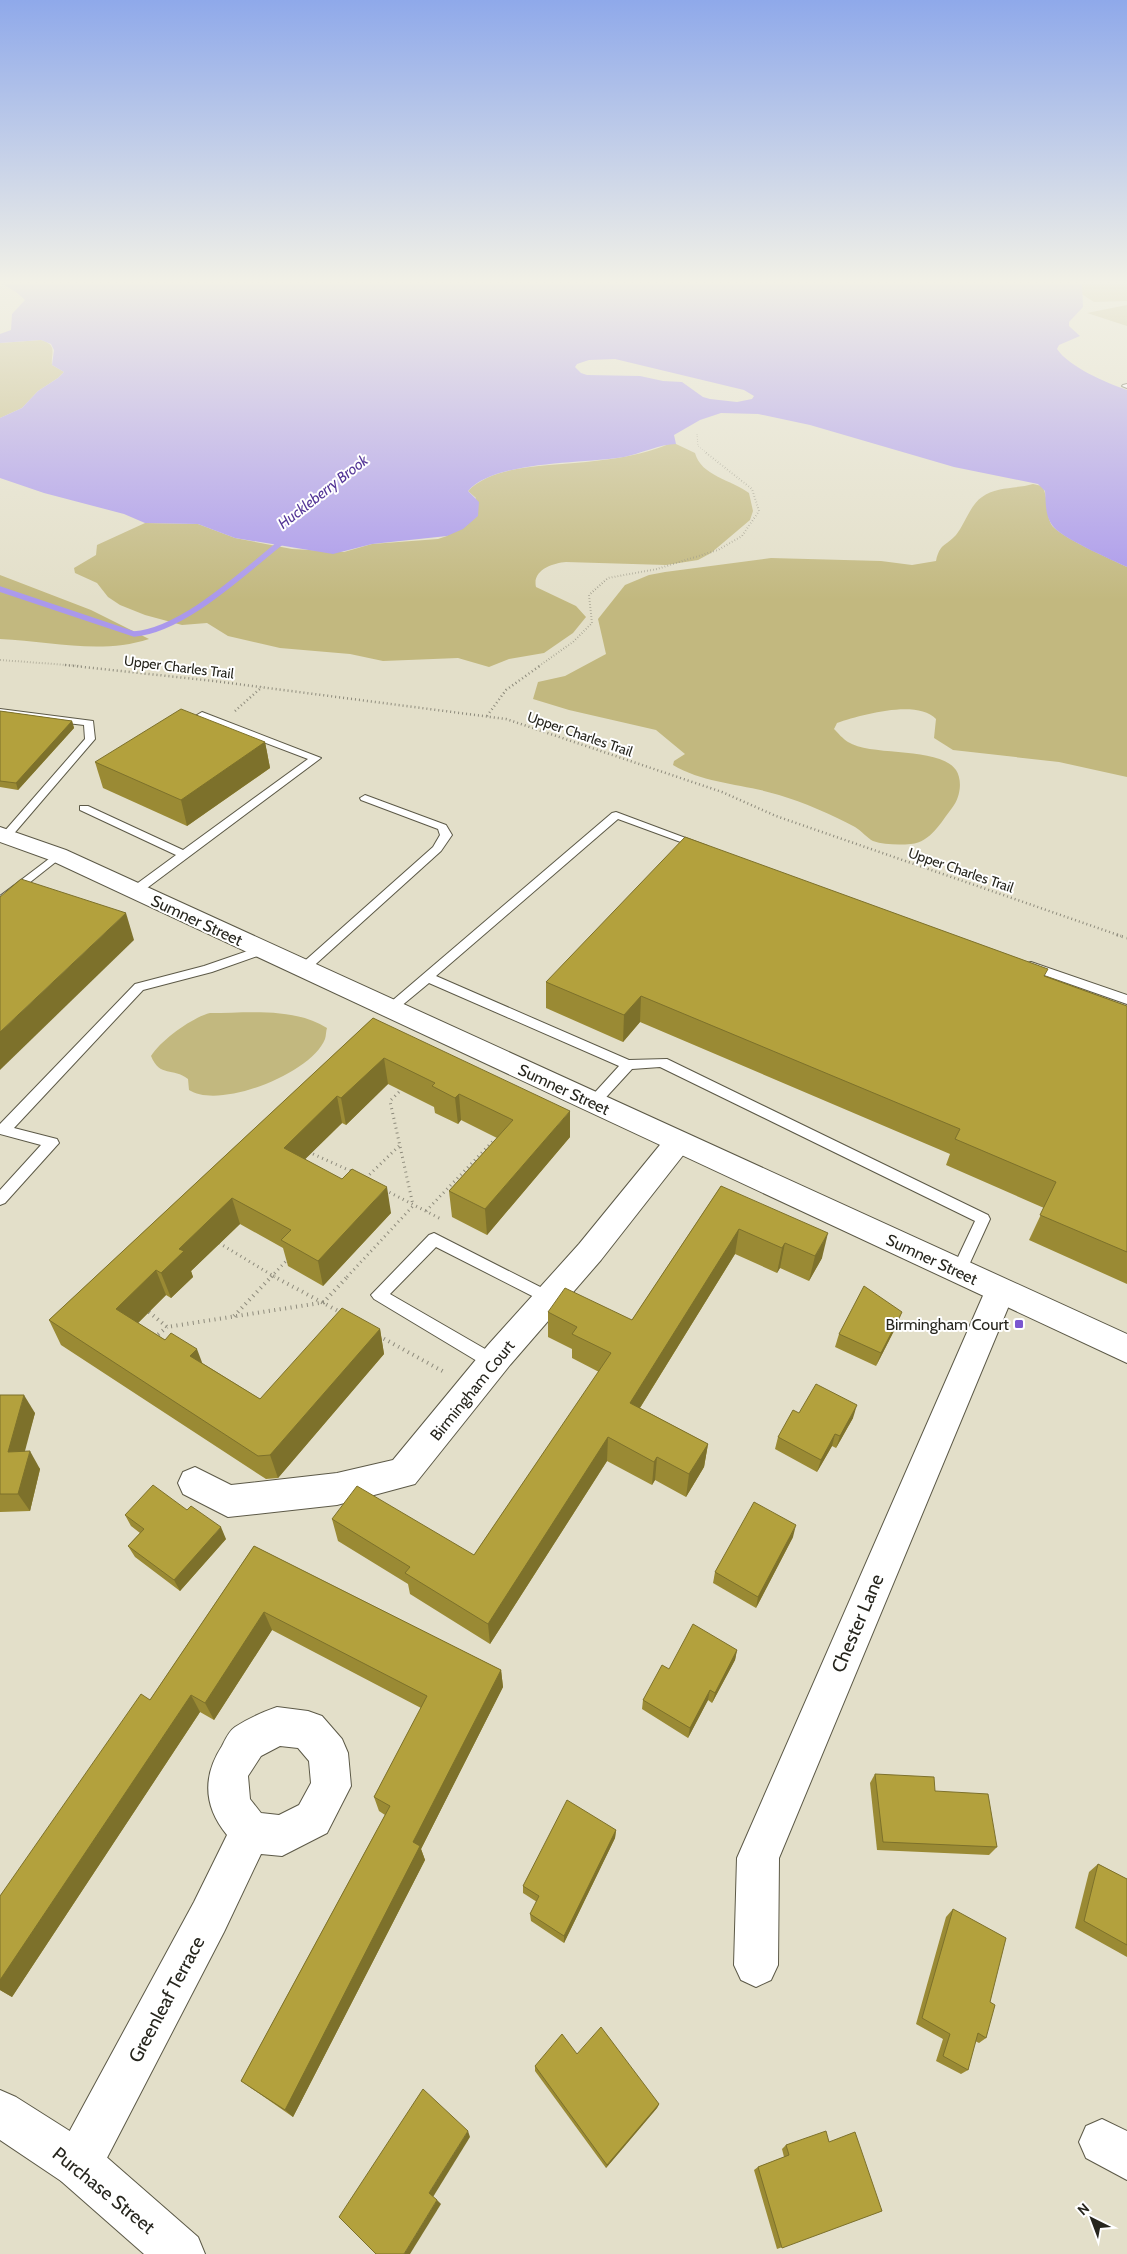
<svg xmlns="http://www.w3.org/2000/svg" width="1127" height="2254" viewBox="0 0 1127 2254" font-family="Cabin,sans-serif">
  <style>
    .green { fill: #c2b87f }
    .water { fill: #aa98ec; fill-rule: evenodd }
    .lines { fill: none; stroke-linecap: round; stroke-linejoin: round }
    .stream { stroke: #aa98ec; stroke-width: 5.5 }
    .lane-casing { stroke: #5c5947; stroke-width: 2 }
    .street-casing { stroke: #5c5947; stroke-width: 2 }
    .secondary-casing { stroke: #5c5947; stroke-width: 2 }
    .path-far4 { stroke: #8e8b7c; stroke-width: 1; stroke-dasharray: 0.5 2; stroke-linecap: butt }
    .path-far3 { stroke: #8e8b7c; stroke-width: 2; stroke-dasharray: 0.5 2.5; stroke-linecap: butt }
    .path-far2 { stroke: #8e8b7c; stroke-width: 2.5; stroke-dasharray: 1 3; stroke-linecap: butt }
    .path-far1 { stroke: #8e8b7c; stroke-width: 3; stroke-dasharray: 1 4; stroke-linecap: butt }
    .path { stroke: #8e8b7c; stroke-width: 4; stroke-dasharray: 1 4.5; stroke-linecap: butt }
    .lane { fill: #fff; fill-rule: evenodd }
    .street { fill: #fff; fill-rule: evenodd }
    .secondary { fill: #fff; fill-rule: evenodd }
    .wall { fill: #9a8a34 }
    .shaded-wall { fill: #7d712b }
    .building { fill: #b3a13d; stroke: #7d712b }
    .poi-dot { fill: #7a56d0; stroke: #fff; stroke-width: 2 }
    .labels { text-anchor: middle; stroke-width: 4; stroke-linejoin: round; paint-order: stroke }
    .far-street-label { font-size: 14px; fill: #26251d; stroke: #fff }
    .far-water-label { font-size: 15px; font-style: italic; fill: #543697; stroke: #fff }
    .street-label { font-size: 16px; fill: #26251d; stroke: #fff }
    .poi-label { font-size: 16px; fill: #26251d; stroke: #fff; text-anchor: end }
    .near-street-label { font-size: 19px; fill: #26251d; stroke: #fff }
  </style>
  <rect width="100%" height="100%" fill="#e3dfc9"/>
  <g class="green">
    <polygon points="1066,284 1127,284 1127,301 1094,302"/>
    <polygon points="1127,305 1127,326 1087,313"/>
    <path d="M 41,340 C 58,345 51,353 52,365 L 64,372 L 58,378 L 38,391 L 22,408 L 0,418 L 0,343 Z"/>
    <path d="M 669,444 L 676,444 L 695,453 C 701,476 732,480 749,493 L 753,511 L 750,520 L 711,553 L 698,560 L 666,565 L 566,562 C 553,563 532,570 536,587 L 576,606 L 586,617 L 573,633 L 544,653 L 509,659 L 489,667 L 458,658 L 383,661 L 350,654 L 280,648 L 228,636 L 207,623 L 182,625 L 145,615 L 120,605 L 108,597 L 97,583 L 75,573 L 74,568 L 96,555 L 97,545 L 145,523 L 198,524 L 235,538 L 292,549 L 344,552 L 372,544 L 438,539 L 447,536 L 476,498 L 468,491 C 493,464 552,466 586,462 C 614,459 643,455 669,444 Z"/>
    <path d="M 1033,484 L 1042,486 C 1049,498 1045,512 1051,524 C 1057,536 1113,560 1127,567 L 1127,777 L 1059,762 L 953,750 L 934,738 L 936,719 C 917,699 861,715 837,723 L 834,729 C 838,733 843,739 848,742 C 872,757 939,746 956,770 C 963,781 960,798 952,808 C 941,822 931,842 911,844 C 900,845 884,845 873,841 C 867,838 862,831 855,827 C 833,815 803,802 779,795 C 745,784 705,784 673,765 L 674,761 L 685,754 L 656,730 L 569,710 L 533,699 L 538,682 L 565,676 L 606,654 L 598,619 L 625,585 L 649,575 L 665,572 L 771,558 L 881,561 L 912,565 L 936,561 C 940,543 945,547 956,535 C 965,524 970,505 982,497 C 996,486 1017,489 1033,484 Z"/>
    <path d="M 0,575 L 91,610 L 149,639 C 100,655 50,641 0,639 Z"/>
    <path d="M 210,1013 C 248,1013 294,1007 327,1028 C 326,1031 326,1036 325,1039 C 312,1073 220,1110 189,1090 L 188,1079 C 173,1067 160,1078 151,1056 C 161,1040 193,1017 210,1013 Z"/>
  </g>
  <path class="water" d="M 3,284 L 1082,284 L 1083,307 L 1069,322 L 1069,326 L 1080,336 L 1059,345 L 1057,349 C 1069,367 1107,383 1127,390 L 1127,567 C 1112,560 1059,537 1052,525 C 1045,515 1046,503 1045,491 L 1038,484 L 954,467 L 810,425 L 758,414 L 721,413 L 700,420 L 674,435 L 676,444 C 661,444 639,454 624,457 C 584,464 495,460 468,491 L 479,502 L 478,516 L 463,529 L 447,536 L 372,544 L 333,554 L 235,538 L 198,524 L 145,523 L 124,514 L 44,493 L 0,478 L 0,418 L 22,408 L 38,391 L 58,378 L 64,372 L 52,365 L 54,350 L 51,344 L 41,340 L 0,343 L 0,334 L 11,330 L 12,314 L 25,300 L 16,292 ZM 615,359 L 744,390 L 754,396 L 752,399 L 737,402 L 710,399 L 703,397 L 682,382 L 663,381 L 640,376 L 587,375 L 581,373 L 575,367 L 577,364 L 589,360 Z"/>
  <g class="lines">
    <path class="stream" d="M 0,589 L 134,634 C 184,630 245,571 284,540"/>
    <g class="lane-casing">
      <g id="lane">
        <polygon points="1127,384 1127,388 1122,386 1123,385"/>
        <polygon points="0,709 93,721 95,739 11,837 3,837 3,833 85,739 84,725 0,715"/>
        <polygon points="202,712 321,758 139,894 131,894 131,888 176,855 80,810 80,806 88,806 183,850 308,759 198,717 197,715"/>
        <polygon points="365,795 446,825 452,835 441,851 307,972 299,972 297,969 299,966 433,847 440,835 438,829 361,800 360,798"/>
        <polygon points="616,812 707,846 701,849 697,848 618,819 436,976 629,1060 667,1059 988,1215 990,1219 964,1276 959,1278 954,1276 951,1272 975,1221 660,1067 632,1069 598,1106 588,1106 586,1103 588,1100 619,1066 429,983 394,1012 386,1012 384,1009 386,1006 612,813"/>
        <polygon points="58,852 62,853 62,857 0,906 0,896"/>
        <polygon points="262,946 268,950 266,953 212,972 143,990 14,1128 57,1139 59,1143 5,1203 0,1205 0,1190 41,1145 0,1134 0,1124 135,984 204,966"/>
        <polygon points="1031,962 1127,995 1127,1004 1027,969 1025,966 1027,963"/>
        <polygon points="434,1233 554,1294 557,1298 554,1302 549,1304 544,1302 436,1247 390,1294 499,1357 501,1362 499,1367 493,1369 487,1367 374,1299 371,1295 429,1235"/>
      </g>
    </g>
    <g class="street-casing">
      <g id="street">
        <polygon points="678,1132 688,1135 692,1142 688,1149 601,1260 510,1365 415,1484 337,1505 228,1517 183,1494 178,1483 183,1472 195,1467 231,1485 337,1473 393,1460 488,1345 579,1244 668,1135"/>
        <polygon points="1000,1278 1011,1282 1015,1291 779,1858 778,1965 771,1980 756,1987 741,1980 734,1965 737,1858 985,1291 989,1282"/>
        <path d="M 277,1707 L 308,1711 L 322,1716 L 342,1739 L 348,1753 L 351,1786 L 327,1833 L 282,1856 L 261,1854 L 224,1932 L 95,2181 L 78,2187 L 61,2181 L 55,2164 L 61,2147 L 194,1902 L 227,1835 C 204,1807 202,1777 222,1746 C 225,1740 229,1731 235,1727 C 247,1719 263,1712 277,1707 ZM 280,1746 L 298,1748 L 309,1761 L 311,1783 L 299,1805 L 279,1815 L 261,1813 L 250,1799 L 248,1776 L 261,1756 Z"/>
        <polygon points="1102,2119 1127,2131 1127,2180 1086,2158 1079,2142 1086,2126"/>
      </g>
    </g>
    <g class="secondary-casing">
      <g id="secondary">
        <polygon points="0,827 66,850 1127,1334 1127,1363 50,860 0,842"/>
        <polygon points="0,2090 16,2097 95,2147 198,2237 205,2254 144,2254 61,2181 0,2140"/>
      </g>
    </g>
    <polyline class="path-far4" points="697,434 698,446 707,453"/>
    <g class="path-far3">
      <polyline points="0,660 81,666"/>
      <polyline points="539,666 573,642 592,623 589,595 608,578 657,569 718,550 742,536 759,511 752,489 705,452"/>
    </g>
    <g class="path-far2">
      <polyline points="65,665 214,681 506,719 722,792 776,816 1121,936"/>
      <polyline points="235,711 262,687"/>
      <polyline points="487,716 506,690 541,665"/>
    </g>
    <g class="path-far1">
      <polyline points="1117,935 1127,938"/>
      <polyline points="399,1092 390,1101 413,1205"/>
      <polyline points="313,1154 353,1172"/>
      <polyline points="366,1178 399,1146"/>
      <polyline points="385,1190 441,1219"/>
      <polyline points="426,1211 494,1140"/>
      <polyline points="219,1243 275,1277"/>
      <polyline points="271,1277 288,1259"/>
      <polyline points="347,1277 413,1206"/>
    </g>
    <g class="path">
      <polyline points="273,1276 342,1313"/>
      <polyline points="323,1303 348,1276"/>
      <polyline points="149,1312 167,1327 326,1302"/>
      <polyline points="234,1316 272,1276"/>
      <polyline points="379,1336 446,1373"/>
      <polyline points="154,1338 167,1327"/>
    </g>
    <use href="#lane" class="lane"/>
    <use href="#street" class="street"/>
    <use href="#secondary" class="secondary"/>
  </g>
  <g class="wall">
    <polygon points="0,711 72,721 74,728 18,790 0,787"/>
    <polygon points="265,742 270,768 187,826 103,788 95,762"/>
    <polygon points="1046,976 1127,1006 1127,1284 1029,1240 1044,1208 946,1165 950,1154 640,1022 623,1042 546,1008 546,982"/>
    <polygon points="373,1018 570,1137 487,1235 452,1217 449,1191 497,1138 461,1120 458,1124 435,1113 434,1107 388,1084 346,1125 342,1123 305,1159 391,1213 323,1286 288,1266 283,1248 240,1224 191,1271 193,1277 171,1298 166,1295 138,1323 260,1399 380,1329 384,1354 278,1478 266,1479 61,1345 49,1320"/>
    <polygon points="721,1186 822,1258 809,1281 780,1268 777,1273 735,1254 640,1408 708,1444 704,1467 686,1497 655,1480 652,1485 607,1461 490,1644 410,1594 408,1584 338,1541 332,1519 474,1555 599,1372 572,1358 572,1349 548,1337 548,1312 632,1320"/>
    <polygon points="897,1325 876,1366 835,1347 839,1334"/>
    <polygon points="0,1395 35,1413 24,1451 40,1469 30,1511 0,1512"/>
    <polygon points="799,1413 853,1418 836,1448 832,1446 817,1472 775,1449 778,1437"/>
    <polygon points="125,1515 226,1539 180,1591 135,1557 128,1546 140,1533 131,1526"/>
    <polygon points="793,1537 756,1608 713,1583 715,1572"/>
    <polygon points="254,1546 501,1670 503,1687 421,1849 425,1860 293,2117 241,2081 385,1815 379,1811 374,1797 421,1708 272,1630 214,1720 200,1712 12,1997 0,1990 0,1896 150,1700"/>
    <polygon points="737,1650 735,1660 712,1703 708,1700 688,1738 642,1709 643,1700 669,1669"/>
    <polygon points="875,1774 935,1791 997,1847 989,1855 877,1850 870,1783"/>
    <polygon points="616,1830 615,1838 564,1943 531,1921 530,1914 537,1902 523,1893 523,1886"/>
    <polygon points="1098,1864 1127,1879 1127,1957 1075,1928 1089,1872"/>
    <polygon points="953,1909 990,2002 986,2038 979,2043 975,2041 968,2070 961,2074 936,2061 943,2039 916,2024 946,1917"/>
    <polygon points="535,2066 659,2104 657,2108 606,2168 535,2071"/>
    <polygon points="829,2142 882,2211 777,2249 754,2170 758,2167 784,2157 782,2149 786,2145"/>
  </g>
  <g class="shaded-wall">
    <polygon points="72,721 74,728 18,790 16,783"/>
    <polygon points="265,742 270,768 187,826 181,800"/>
    <polygon points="126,913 134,940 0,1070 0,1032"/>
    <polygon points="641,996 640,1022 623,1042 624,1015"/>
    <polygon points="384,1058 388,1084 346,1125 341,1098"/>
    <polygon points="459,1094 461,1120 458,1124 455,1098"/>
    <polygon points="337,1096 342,1123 290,1174 284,1148"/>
    <polygon points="570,1111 570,1137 487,1235 485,1209"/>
    <polygon points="387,1187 391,1213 323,1286 318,1261"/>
    <polygon points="232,1198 240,1224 191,1271 193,1277 171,1298 161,1273 179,1249"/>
    <polygon points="739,1229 735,1254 628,1427 630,1403"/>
    <polygon points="828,1233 822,1258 809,1281 815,1256"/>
    <polygon points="785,1243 780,1268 777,1273 782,1248"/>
    <polygon points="156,1270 166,1295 127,1334 116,1309"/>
    <polygon points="902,1312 897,1325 876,1366 881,1353"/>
    <polygon points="380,1329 384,1354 278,1478 270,1455"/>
    <polygon points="197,1349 206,1373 190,1356"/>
    <polygon points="24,1395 35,1413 20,1470 8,1452"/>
    <polygon points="857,1405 853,1418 836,1448 840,1436"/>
    <polygon points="835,1434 832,1446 817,1472 821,1460"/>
    <polygon points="608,1437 607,1461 490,1644 488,1624"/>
    <polygon points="708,1444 704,1467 686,1497 689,1474"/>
    <polygon points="30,1451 40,1469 30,1511 18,1494"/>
    <polygon points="657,1457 655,1480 652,1485 654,1462"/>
    <polygon points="796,1525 793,1537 756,1608 758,1597"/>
    <polygon points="221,1527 226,1539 180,1591 174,1580"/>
    <polygon points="264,1612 272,1630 214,1720 205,1703"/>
    <polygon points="737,1650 735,1660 712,1703 715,1693"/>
    <polygon points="501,1670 503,1687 421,1849 425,1860 293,2117 285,2110 413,1842"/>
    <polygon points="710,1690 708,1700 688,1738 690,1728"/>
    <polygon points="191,1695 200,1712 12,1997 0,1990 0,1980"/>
    <polygon points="616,1830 615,1838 564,1943 564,1936"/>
    <polygon points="659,2104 657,2108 606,2168 607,2165"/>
    <polygon points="468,2131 470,2137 433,2197 429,2193"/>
    <polygon points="437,2200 441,2204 410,2254 404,2254"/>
  </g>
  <g class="building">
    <polygon points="181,709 265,742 181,800 95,762"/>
    <polygon points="0,711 72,721 16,783 0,781"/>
    <polygon points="685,837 1048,969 1044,976 1127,1006 1127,1252 1040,1215 1056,1182 955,1139 960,1129 641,996 624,1015 546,982"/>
    <polygon points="21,879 126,913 0,1032 0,897"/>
    <polygon points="373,1018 570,1111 485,1209 449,1191 513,1120 459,1094 455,1098 432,1086 435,1083 384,1058 341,1098 337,1096 284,1148 342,1179 352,1169 387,1187 318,1261 281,1240 291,1230 232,1198 179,1249 184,1251 161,1273 156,1270 116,1309 165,1340 171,1333 197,1349 190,1356 260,1399 342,1308 380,1329 270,1455 258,1456 49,1320"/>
    <polygon points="721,1186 828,1233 815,1256 785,1243 782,1248 739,1229 630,1403 708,1444 689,1474 657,1457 654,1462 608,1437 488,1624 405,1573 410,1567 332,1519 357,1486 474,1555 611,1353 572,1334 577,1327 548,1312 565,1288 632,1320"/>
    <polygon points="864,1286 902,1312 881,1353 839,1334"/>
    <polygon points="816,1384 857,1405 840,1436 835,1434 821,1460 778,1437 793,1410 799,1413"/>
    <polygon points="0,1395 24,1395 8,1452 30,1451 18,1494 0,1494"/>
    <polygon points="153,1485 187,1510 191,1506 221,1527 174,1580 128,1546 144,1529 125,1515"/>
    <polygon points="754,1502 796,1525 758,1597 715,1572"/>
    <polygon points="254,1546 501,1670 413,1842 420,1846 285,2110 241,2081 390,1806 374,1797 427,1696 264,1612 205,1703 191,1695 0,1980 0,1896 141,1694 150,1700"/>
    <polygon points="693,1624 737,1650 715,1693 710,1690 690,1728 643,1700 662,1665 669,1669"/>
    <polygon points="875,1774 934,1777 935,1791 988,1794 997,1847 883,1842"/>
    <polygon points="567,1800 616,1830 564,1936 530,1914 539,1896 523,1886"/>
    <polygon points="1098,1864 1127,1879 1127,1945 1084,1921"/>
    <polygon points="953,1909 1006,1938 990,2002 995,2005 986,2038 978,2033 968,2070 943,2056 950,2034 922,2018"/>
    <polygon points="601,2027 659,2104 607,2165 535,2066 562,2034 577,2054"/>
    <polygon points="423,2089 468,2131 429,2193 437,2200 404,2254 376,2254 339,2217"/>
    <polygon points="826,2131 829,2142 855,2132 882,2211 782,2248 758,2167 789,2155 786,2145"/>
  </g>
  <linearGradient id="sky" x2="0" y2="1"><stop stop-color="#8fa9ea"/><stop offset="0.47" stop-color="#f2f1e7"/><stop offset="1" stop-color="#f2f1e7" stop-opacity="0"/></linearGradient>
  <rect width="1127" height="600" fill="url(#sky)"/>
  <rect class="poi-dot" x="1014" y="1319" width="10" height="10" rx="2.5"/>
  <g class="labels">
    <g class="far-street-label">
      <text transform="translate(179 667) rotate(7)" y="5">Upper Charles Trail</text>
      <text transform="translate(580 734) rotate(19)" y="5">Upper Charles Trail</text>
      <text transform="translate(961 870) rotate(19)" y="5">Upper Charles Trail</text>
    </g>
    <g class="far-water-label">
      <text transform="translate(323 492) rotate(-38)" y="5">Huckleberry Brook</text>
    </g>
    <g class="street-label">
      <text transform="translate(197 920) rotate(25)" y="6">Sumner Street</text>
      <text transform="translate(564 1089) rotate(25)" y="6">Sumner Street</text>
      <text transform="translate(932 1259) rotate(25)" y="6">Sumner Street</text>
      <text transform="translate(472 1390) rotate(-51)" y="6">Birmingham Court</text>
    </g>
    <g class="poi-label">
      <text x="1009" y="1330">Birmingham Court</text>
    </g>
    <g class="near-street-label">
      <text transform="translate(857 1623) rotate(-67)" y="7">Chester Lane</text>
      <text transform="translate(166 1999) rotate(-62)" y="7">Greenleaf Terrace</text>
      <text transform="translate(104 2190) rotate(39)" y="7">Purchase Street</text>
    </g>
  </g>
  <g transform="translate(1092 2219) rotate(318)" stroke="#ffffff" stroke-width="4" paint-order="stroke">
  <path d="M0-4L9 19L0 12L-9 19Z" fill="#26251d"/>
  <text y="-8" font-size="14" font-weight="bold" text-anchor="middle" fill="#26251d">N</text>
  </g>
</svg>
